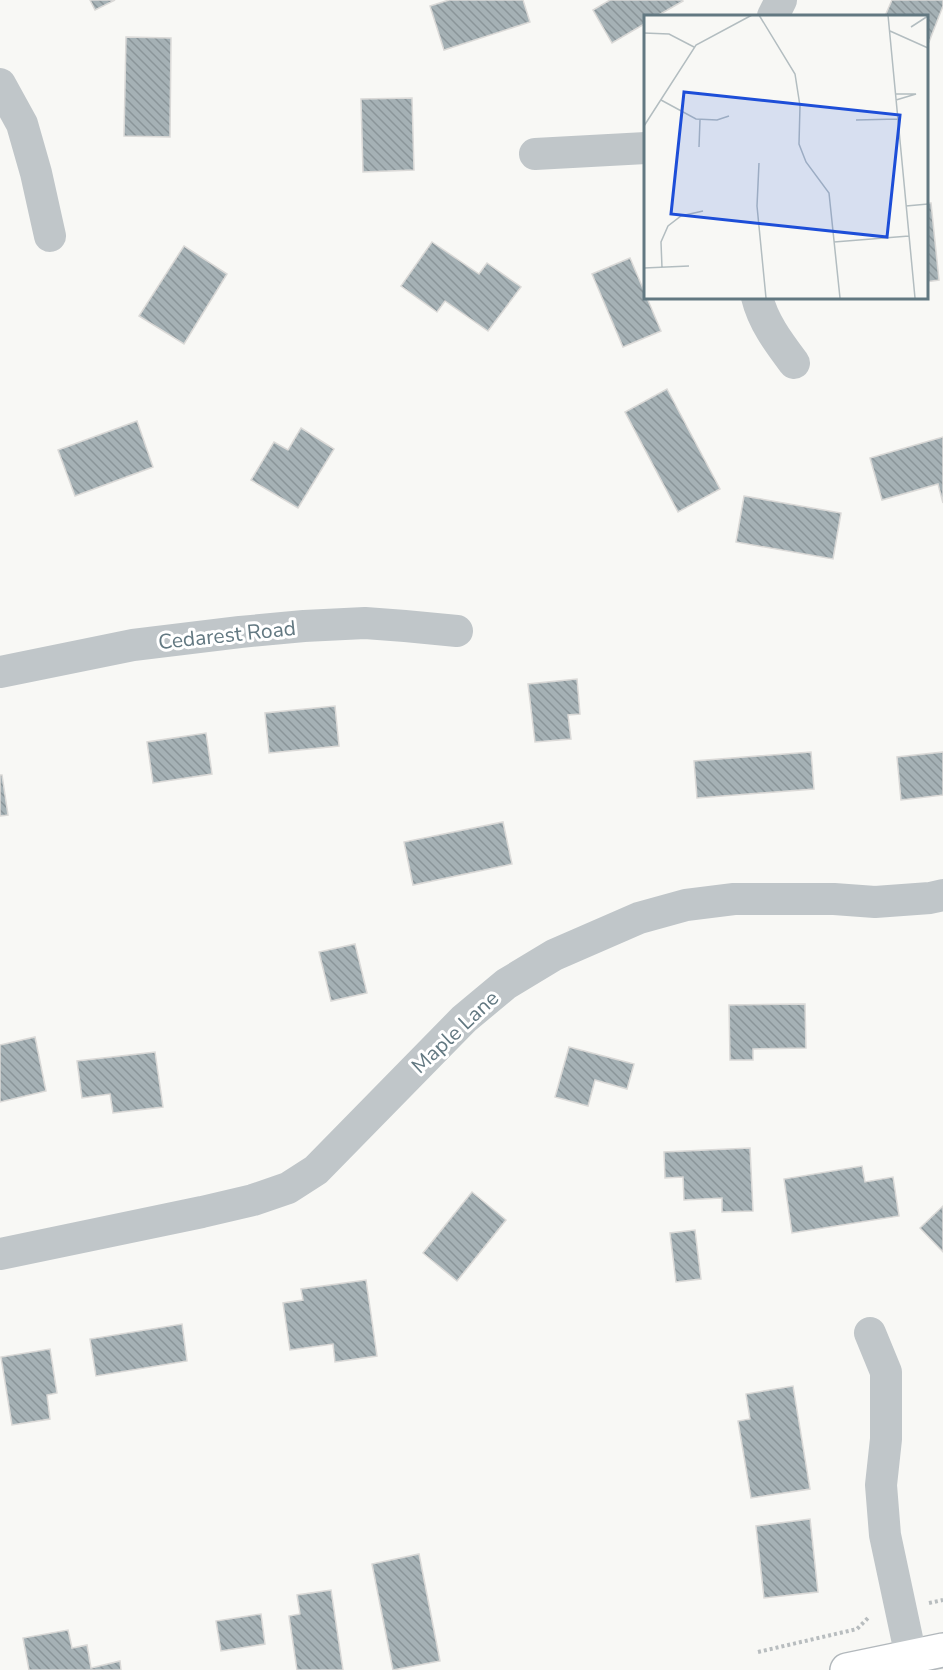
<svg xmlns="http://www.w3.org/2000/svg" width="943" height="1670" viewBox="0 0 943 1670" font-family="'Nunito Sans',sans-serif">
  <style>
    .building { fill: url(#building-back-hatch); stroke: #dad9d7; stroke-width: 1.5 }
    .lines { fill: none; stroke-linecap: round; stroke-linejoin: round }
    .major-casing { stroke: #b2b8bc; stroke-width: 36 }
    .path { stroke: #b8bdbf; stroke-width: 4; stroke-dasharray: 3 3; stroke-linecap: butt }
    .minor { stroke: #c0c6c9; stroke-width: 32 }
    .major { stroke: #fff; stroke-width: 33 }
    .labels { text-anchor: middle; stroke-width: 6; stroke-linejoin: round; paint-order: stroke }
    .street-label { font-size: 21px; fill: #627881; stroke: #fff }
    .inset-road { fill: none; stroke: #b3bdc0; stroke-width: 1.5 }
    .view { fill: #1d4ed8; fill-opacity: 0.15; stroke: #1d4ed8; stroke-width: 3 }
    .inset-edge { fill: none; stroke: #627881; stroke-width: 3 }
  </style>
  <defs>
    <pattern id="building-back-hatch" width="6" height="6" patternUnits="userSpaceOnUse" patternTransform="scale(1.5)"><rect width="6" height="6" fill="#a5b1b5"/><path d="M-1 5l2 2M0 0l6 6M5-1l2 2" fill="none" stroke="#8a9599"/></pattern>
  </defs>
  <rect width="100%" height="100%" fill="#f8f8f5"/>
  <g class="building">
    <polygon points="90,0 115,0 95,10"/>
    <polygon points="449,0 523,0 530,22 444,50 430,6"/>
    <polygon points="610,0 682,0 683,1 657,16 646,16 646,23 612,43 593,10"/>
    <polygon points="892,0 943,0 943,6 929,42 926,41 926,16 885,16"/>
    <polygon points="126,37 171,38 170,137 124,136"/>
    <polygon points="412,98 414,170 363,172 361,99"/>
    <polygon points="926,203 931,203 939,280 926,282"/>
    <polygon points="432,242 479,274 487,263 521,287 488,331 445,301 437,312 401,286"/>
    <polygon points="184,246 227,274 184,344 139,316"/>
    <polygon points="630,258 661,331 623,347 592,274"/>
    <polygon points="667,389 720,489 678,512 625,412"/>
    <polygon points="137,421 153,467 75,496 58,450"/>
    <polygon points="301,428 334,449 298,508 251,480 274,442 288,450"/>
    <polygon points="943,437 943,503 938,484 882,500 870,458"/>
    <polygon points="744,496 841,513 833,559 736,542"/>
    <polygon points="577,679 580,714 568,715 571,739 535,742 528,684"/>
    <polygon points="335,706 339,746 269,753 265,713"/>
    <polygon points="206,733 212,774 153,783 147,742"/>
    <polygon points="811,752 814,789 697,798 694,761"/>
    <polygon points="943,752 943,795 901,800 897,757"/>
    <polygon points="0,775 2,775 8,815 0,816"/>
    <polygon points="503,822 512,864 413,885 404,842"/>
    <polygon points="355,944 367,993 331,1001 319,952"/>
    <polygon points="805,1004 806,1048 753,1049 753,1060 730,1060 729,1005"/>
    <polygon points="35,1037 46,1091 0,1102 0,1045"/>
    <polygon points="569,1047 634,1064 627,1089 595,1080 588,1106 555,1097"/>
    <polygon points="155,1052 163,1107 113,1113 110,1094 82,1098 77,1061"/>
    <polygon points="750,1148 753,1211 722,1212 722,1198 684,1200 683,1177 665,1178 664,1152"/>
    <polygon points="862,1166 865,1182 893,1177 899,1216 792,1233 784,1179"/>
    <polygon points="472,1192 506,1220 457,1281 423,1253"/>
    <polygon points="943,1206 943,1252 920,1228"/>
    <polygon points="695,1230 701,1279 676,1282 670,1233"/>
    <polygon points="366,1280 377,1356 335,1362 333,1344 290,1350 283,1303 303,1300 301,1289"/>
    <polygon points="182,1324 187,1361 96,1376 90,1339"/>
    <polygon points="50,1349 57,1393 47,1395 50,1419 12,1425 1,1357"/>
    <polygon points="793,1386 810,1489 751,1498 738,1421 750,1419 746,1394"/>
    <polygon points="810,1519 818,1592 764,1598 756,1526"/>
    <polygon points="419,1554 440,1661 393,1670 372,1564"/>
    <polygon points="331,1590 343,1670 297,1670 289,1616 300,1614 297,1595"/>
    <polygon points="261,1614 265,1644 221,1651 216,1621"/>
    <polygon points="68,1630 72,1648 87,1645 91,1668 120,1661 121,1670 29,1670 23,1638"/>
  </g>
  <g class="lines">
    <g class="major-casing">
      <polyline id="major" points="847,1670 943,1650"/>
    </g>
    <g class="path">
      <polyline points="929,1603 943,1600"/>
      <polyline points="758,1652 857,1629 868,1618"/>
    </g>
    <g class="minor">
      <polyline points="773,16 781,0"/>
      <polyline points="0,84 22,124 36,173 50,236"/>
      <polyline points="535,154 646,148"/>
      <path d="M 757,297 C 763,322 779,343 794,363"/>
      <polyline points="0,672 133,645 240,632 304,626 365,623 405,626 457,631"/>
      <polyline points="0,1254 202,1212 253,1200 288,1188 316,1170 464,1019 506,984 554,955 639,918 686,905 734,899 834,899 875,902 930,898 943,895"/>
      <polyline points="870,1333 886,1372 886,1439 881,1485 885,1535 911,1657"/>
    </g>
    <use href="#major" class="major"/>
  </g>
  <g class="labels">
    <g class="street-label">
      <text transform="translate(227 635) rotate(-6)" y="7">Cedarest Road</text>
      <text transform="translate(455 1032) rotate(-43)" y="7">Maple Lane</text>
    </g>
  </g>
  <g transform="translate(644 15)">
    <rect width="284" height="284" fill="#f8f8f5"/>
    <path class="inset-road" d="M 115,0 L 151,59 L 156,91 L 155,129 L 162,147 L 185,178 L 196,283M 244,0 L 271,283M 267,12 L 284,1M 246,16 L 284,33M 0,18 L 25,19 L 50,32M 251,79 L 272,79 L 252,85M 17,85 L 52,104 L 73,105 L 85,101M 212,105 L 254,104M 0,111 L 52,30 L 108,0M 55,132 L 56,105M 115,148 L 113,191 L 122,283M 262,191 L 284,189M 190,227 L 265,221M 0,253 L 45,251M 18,253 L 17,227 L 24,211 L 37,201 L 59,196"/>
    <path class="view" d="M 40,77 L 256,100 L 243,222 L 27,199 Z"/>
    <rect width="284" height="284" class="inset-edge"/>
  </g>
</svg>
